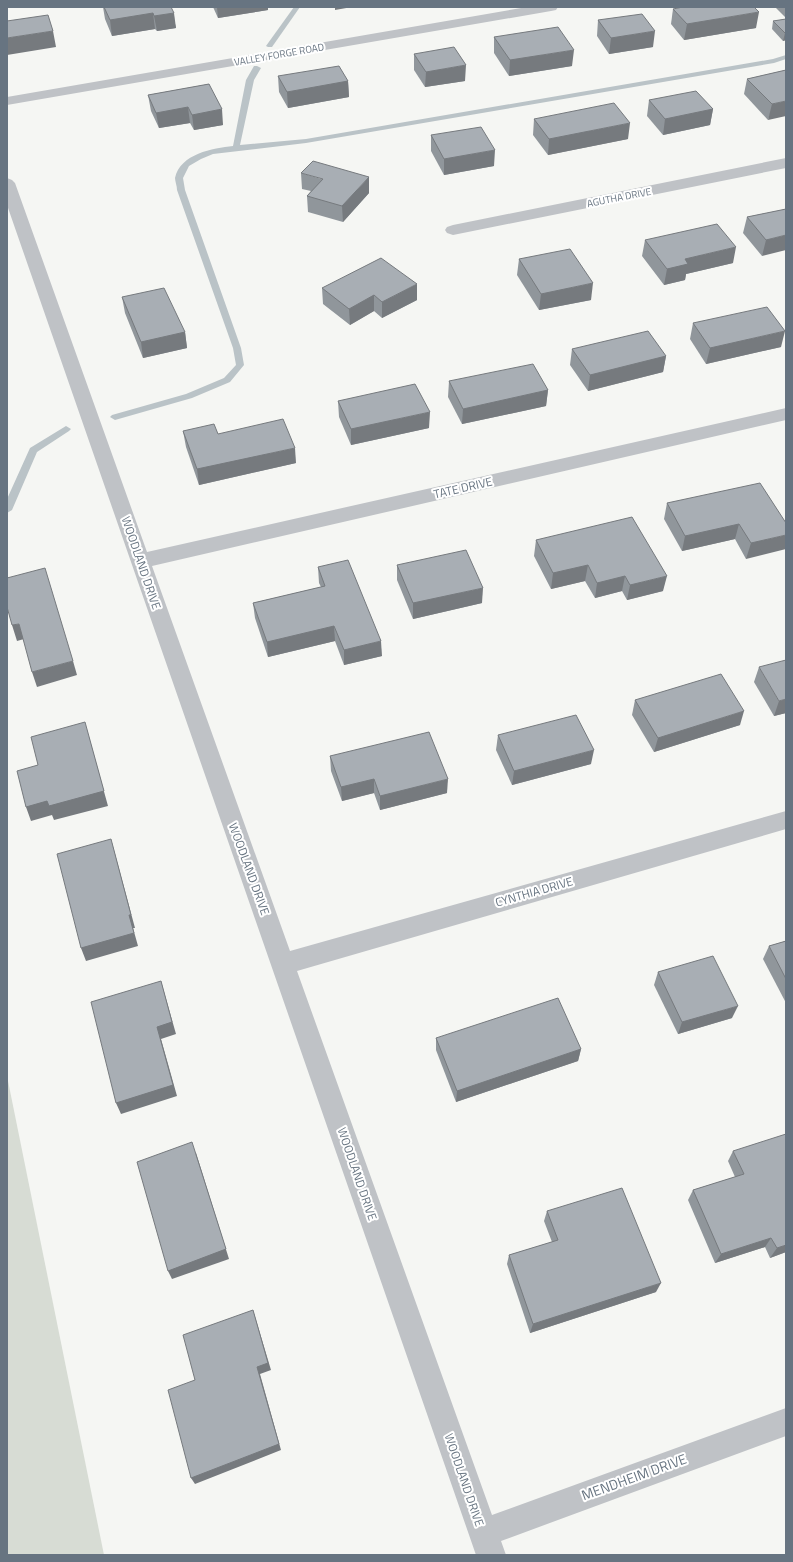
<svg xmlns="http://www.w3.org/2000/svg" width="793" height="1562" viewBox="0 0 793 1562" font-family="'Titillium Web',sans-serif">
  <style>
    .green { fill: #d7dcd4 }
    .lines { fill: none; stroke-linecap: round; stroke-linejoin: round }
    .stream { fill: #bac3c7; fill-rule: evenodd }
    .street { fill: #bfc2c6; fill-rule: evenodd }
    .wall { fill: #90969b }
    .shaded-wall { fill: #767a7e }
    .building { fill: #a8aeb4; stroke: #767a7e }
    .labels { text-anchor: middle; stroke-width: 4; stroke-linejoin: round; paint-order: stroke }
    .far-street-label { font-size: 10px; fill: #677481; stroke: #fff }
    .street-label { font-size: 12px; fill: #677481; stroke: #fff }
    .near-street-label { font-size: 14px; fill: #677481; stroke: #fff }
  </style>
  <rect width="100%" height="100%" fill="#f5f6f3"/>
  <polygon class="green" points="7,1076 104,1555 7,1555"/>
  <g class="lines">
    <g class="stream">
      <polygon points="294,7 300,7 272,47 268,47 266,46"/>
      <path d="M 786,55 L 786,59 L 774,63 L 306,143 L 213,154 L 201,159 L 189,166 L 183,178 L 185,190 L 241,348 L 244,365 L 230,382 L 192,398 L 115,420 L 110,417 L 112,415 L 186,394 L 224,378 L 236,365 L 233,348 L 177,190 C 177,186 175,181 175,178 C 180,154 213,148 233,146 L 246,80 L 254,66 L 257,66 L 261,68 L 254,80 L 240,145 L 306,139 L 773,59 Z"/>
      <polygon points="66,426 71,429 69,431 37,452 12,510 7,513 7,499 30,448"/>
    </g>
    <g class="street">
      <polygon points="527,7 558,7 556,10 551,11 7,105 7,97"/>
      <polygon points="786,158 786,168 453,235 447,233 445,230 447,227 453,225"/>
      <polygon points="7,178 12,180 15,183 147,552 786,408 786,420 152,566 290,951 786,811 786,829 297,971 492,1515 786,1408 786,1436 501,1541 506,1555 476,1555 7,205"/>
    </g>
  </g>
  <g class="wall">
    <polygon points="103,7 171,7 176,28 157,31 155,29 112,36 105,19"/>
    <polygon points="213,7 268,7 268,10 218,18"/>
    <polygon points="775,7 786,7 786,18"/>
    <polygon points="673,9 756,28 684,40 671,24"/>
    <polygon points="786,19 786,40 783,41 772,29 773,21"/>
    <polygon points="598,20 653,47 609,54 597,36"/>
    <polygon points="494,37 572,66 509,76 494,53"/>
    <polygon points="414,54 465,81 425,87 414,70"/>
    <polygon points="786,70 768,120 744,94 747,79"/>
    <polygon points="278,76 348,81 349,97 288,108 279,92"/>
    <polygon points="209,84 223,125 194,130 190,123 159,128 151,111 148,95"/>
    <polygon points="649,100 713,109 710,125 663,135 647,116"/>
    <polygon points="534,119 628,139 548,155 533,135"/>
    <polygon points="431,135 494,166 444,175 431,151"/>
    <polygon points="301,173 369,193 343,222 308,212 307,196 311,191 302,189"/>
    <polygon points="786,209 762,256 743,233 747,217"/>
    <polygon points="645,240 733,263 686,274 685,280 664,285 642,256"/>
    <polygon points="519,259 591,300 539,310 517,275"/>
    <polygon points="322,288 417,300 382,318 374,311 350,325 323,304"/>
    <polygon points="122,297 185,332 187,348 143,358 125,313"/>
    <polygon points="693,323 781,347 706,364 690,339"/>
    <polygon points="572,349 666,356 663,372 588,391 570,365"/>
    <polygon points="449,381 548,390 546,406 462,424 448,397"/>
    <polygon points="338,401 429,428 351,445 339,417"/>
    <polygon points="183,431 218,434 296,463 199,485 186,447"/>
    <polygon points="667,503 786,523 746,559 735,539 682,551 664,519"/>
    <polygon points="536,540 663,591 627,600 622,591 595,598 585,581 551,589 534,556"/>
    <polygon points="397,565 482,603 413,619 397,580"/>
    <polygon points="318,567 382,656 344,665 335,641 268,657 255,618 253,603 321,587 319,583"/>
    <polygon points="759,667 786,713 774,716 754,682"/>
    <polygon points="635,700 740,725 654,752 632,715"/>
    <polygon points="498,735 591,764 512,785 496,750"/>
    <polygon points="330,756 447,793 380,810 374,793 342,801 331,771"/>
    <polygon points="786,941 786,1003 763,959 769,946"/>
    <polygon points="658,972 732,1018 678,1034 654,985"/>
    <polygon points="436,1038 581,1049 578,1061 456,1102 436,1050"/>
    <polygon points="733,1151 786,1252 770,1258 765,1247 715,1263 688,1200 693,1190 735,1177 728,1161"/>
    <polygon points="547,1211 656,1292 530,1333 507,1264 509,1255 552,1242 544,1221"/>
  </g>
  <g class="shaded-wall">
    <polygon points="217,7 268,7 268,10 218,18"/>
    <polygon points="335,7 352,7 335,10"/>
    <polygon points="759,12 756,28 684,40 687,24"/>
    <polygon points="153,13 155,29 112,36 110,20"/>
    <polygon points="174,13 176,28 157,31 154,16"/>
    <polygon points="53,31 56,47 7,55 7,38"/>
    <polygon points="655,31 653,47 609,54 611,38"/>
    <polygon points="786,32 786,40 783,41 785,33"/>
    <polygon points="574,50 572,66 509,76 510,60"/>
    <polygon points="466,65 465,81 425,87 426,72"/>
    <polygon points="348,81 349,97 288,108 287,92"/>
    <polygon points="786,101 786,116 768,120 772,104"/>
    <polygon points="188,107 190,123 159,128 156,113"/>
    <polygon points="222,109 223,125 194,130 192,115"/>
    <polygon points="713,109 710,125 663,135 665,119"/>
    <polygon points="630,123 628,139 548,155 549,139"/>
    <polygon points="495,150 494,166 444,175 444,159"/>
    <polygon points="369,177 369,193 343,222 342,206"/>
    <polygon points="786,235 786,250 762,256 766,240"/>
    <polygon points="736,247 733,263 686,274 685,280 664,285 667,269 685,259"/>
    <polygon points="593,283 591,300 539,310 541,294"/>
    <polygon points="417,284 417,300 382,318 382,302"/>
    <polygon points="374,295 374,311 350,325 349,309"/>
    <polygon points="785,331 781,347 706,364 710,348"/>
    <polygon points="185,332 187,348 143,358 141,342"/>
    <polygon points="666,356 663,372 588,391 590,375"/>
    <polygon points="548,390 546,406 462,424 463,409"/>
    <polygon points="430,412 429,428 351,445 351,429"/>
    <polygon points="295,448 296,463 199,485 197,469"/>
    <polygon points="739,524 735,539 682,551 685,536"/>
    <polygon points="786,535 786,549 746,559 751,543"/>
    <polygon points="588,565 585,581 551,589 553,573"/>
    <polygon points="625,576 622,591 595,598 597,583"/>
    <polygon points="667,576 663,591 627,600 630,585"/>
    <polygon points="483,588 482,603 413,619 413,603"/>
    <polygon points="19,624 24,639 17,641 12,625"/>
    <polygon points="334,626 335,641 268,657 267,642"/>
    <polygon points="381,641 382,656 344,665 344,650"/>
    <polygon points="73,661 77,675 37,687 32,672"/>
    <polygon points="786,699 786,713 774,716 779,701"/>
    <polygon points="744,711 740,725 654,752 658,738"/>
    <polygon points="89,737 108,806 54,820 52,815 31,821 26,807"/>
    <polygon points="594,750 591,764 512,785 514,771"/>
    <polygon points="374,779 374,793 342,801 341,787"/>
    <polygon points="448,779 447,793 380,810 380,796"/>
    <polygon points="111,839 135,928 133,928 138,946 86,961 81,948 129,915"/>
    <polygon points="161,981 176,1034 161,1039 177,1096 121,1114 116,1103 157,1027"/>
    <polygon points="738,1006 732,1018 678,1034 682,1022"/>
    <polygon points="581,1049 578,1061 456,1102 457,1091"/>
    <polygon points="196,1153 229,1259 172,1279 168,1271"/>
    <polygon points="771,1238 765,1247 715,1263 721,1254"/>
    <polygon points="786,1245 786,1252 770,1258 777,1248"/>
    <polygon points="661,1283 656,1292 530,1333 533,1324"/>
    <polygon points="253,1310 271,1370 260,1374 281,1450 195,1484 191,1478 257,1367"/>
  </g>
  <g class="building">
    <polygon points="104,7 171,7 174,13 154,16 153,13 110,20"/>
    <polygon points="683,7 754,7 759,12 687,24 673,9"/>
    <polygon points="642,14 655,31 611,38 598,20"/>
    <polygon points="48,15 53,31 7,38 7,21"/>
    <polygon points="786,19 786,32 785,33 773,21"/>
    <polygon points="558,27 574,50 510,60 494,37"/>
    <polygon points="454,47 466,65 426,72 414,54"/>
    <polygon points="339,66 348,81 287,92 278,76"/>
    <polygon points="786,70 786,101 772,104 747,79"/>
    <polygon points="209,84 222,109 192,115 188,107 156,113 148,95"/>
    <polygon points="696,91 713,109 665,119 649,100"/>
    <polygon points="614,103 630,123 549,139 534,119"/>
    <polygon points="481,127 495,150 444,159 431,135"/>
    <polygon points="313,161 369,177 342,206 307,196 323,179 301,173"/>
    <polygon points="786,209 786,235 766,240 747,217"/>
    <polygon points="717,224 736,247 685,259 688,264 667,269 645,240"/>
    <polygon points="570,249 593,283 541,294 519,259"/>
    <polygon points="381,258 417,284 382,302 374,295 349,309 322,288"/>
    <polygon points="164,288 185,332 141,342 122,297"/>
    <polygon points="767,307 785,331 710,348 693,323"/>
    <polygon points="648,331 666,356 590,375 572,349"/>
    <polygon points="533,364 548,390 463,409 449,381"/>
    <polygon points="415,384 430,412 351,429 338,401"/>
    <polygon points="283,419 295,448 197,469 183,431 214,424 218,434"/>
    <polygon points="760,483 786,523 786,535 751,543 739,524 685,536 667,503"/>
    <polygon points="632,517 667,576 630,585 625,576 597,583 588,565 553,573 536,540"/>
    <polygon points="466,550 483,588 413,603 397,565"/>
    <polygon points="348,560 381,641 344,650 334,626 267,642 253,603 325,586 318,567"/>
    <polygon points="45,568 73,661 32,672 19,624 12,625 7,607 7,578"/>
    <polygon points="786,660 786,699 779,701 759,667"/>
    <polygon points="721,674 744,711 658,738 635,700"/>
    <polygon points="576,715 594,750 514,771 498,735"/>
    <polygon points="85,722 104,791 49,806 47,801 26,807 17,771 38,765 31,737"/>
    <polygon points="429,732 448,779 380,796 374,779 341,787 330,756"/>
    <polygon points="111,839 131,915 129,915 134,933 81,948 57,854"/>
    <polygon points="786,941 786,979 769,946"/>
    <polygon points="713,956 738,1006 682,1022 658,972"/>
    <polygon points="161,981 172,1022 157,1027 173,1085 116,1103 91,1002"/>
    <polygon points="558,998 581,1049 457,1091 436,1038"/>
    <polygon points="786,1134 786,1245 777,1248 771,1238 721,1254 693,1190 744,1174 733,1151"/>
    <polygon points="192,1142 226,1249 168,1271 137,1162"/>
    <polygon points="622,1188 661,1283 533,1324 509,1255 558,1240 547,1211"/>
    <polygon points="253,1310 268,1363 257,1367 279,1444 191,1478 168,1390 195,1380 183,1335"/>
  </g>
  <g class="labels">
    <g class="far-street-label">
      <text transform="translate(279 54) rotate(-10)" y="4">VALLEY FORGE ROAD</text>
      <text transform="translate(619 197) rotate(-11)" y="4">AGUTHA DRIVE</text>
    </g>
    <g class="street-label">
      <text transform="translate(463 488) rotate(-13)" y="4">TATE DRIVE</text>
      <text transform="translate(141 563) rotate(71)" y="4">WOODLAND DRIVE</text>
      <text transform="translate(249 869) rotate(70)" y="4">WOODLAND DRIVE</text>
      <text transform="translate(534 892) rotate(-16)" y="4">CYNTHIA DRIVE</text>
      <text transform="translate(357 1174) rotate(71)" y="4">WOODLAND DRIVE</text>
      <text transform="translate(464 1480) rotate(71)" y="4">WOODLAND DRIVE</text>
    </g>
    <g class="near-street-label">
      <text transform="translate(634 1477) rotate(-20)" y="5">MENDHEIM DRIVE</text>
    </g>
  </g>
  <rect width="793" height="1562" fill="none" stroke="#677481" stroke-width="16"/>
</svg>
